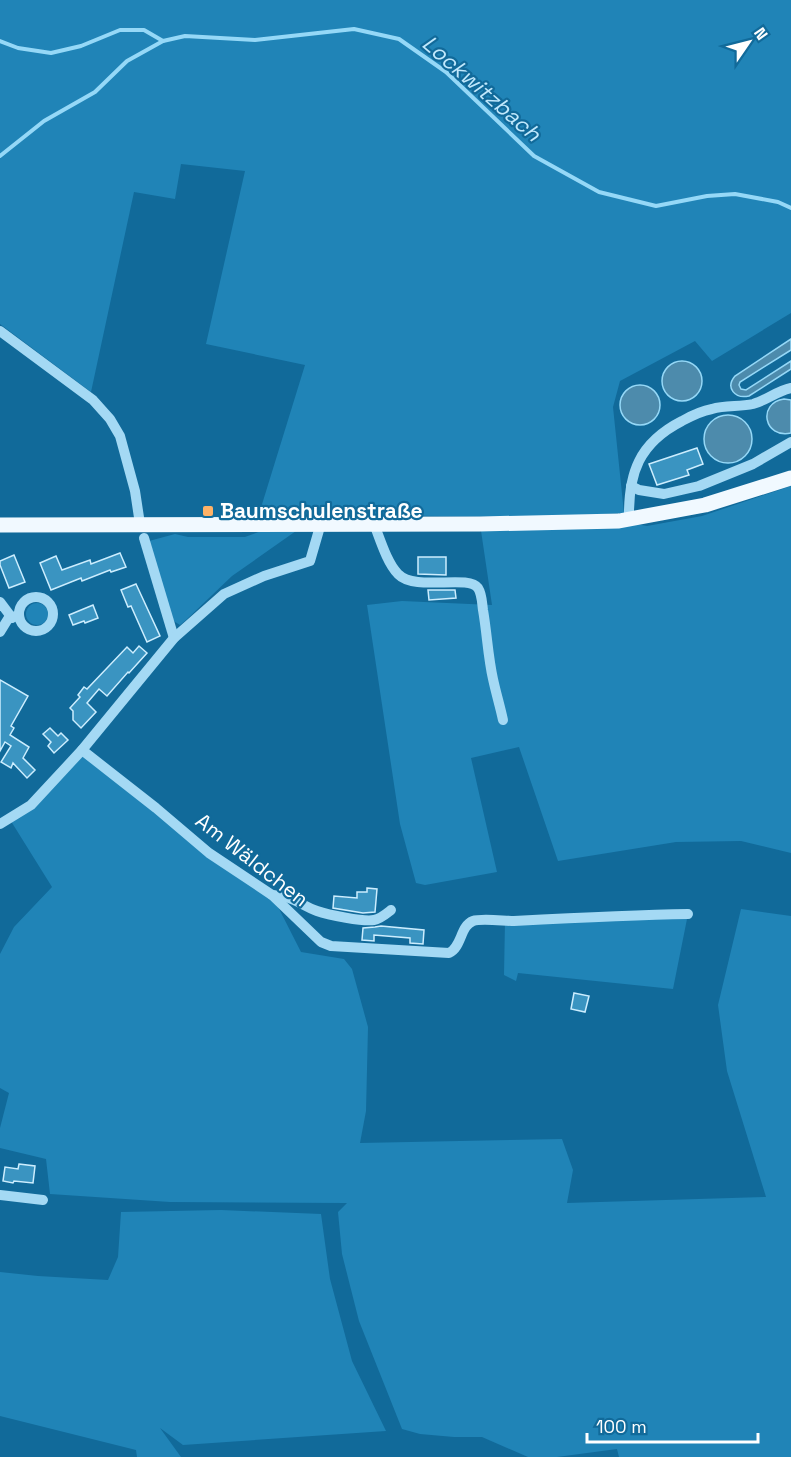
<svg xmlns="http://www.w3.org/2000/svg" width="791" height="1457" viewBox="0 0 791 1457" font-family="'Space Grotesk',sans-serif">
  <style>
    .green { fill: #2084b7 }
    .water { fill: #4d8bac; stroke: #95d8f7; stroke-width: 1.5 }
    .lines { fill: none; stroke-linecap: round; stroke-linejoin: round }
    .stream { stroke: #95d8f7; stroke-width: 4 }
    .building { fill: #3a94c1; stroke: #ccedfe; stroke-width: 1.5 }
    .minor { stroke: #a4d9f4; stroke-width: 10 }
    .major { stroke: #f1f9ff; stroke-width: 15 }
    .poi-dot { fill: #ffb267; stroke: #116a9a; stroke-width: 2 }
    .labels { text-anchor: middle; stroke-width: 4.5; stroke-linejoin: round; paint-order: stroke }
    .poi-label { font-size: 21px; font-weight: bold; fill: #fff; stroke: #116a9a; text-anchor: start }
    .street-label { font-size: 21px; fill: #fff; stroke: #116a9a }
    .water-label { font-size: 22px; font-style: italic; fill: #c0e8fc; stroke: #116a9a }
  </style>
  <rect width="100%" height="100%" fill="#116a9a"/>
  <g class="green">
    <polygon points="0,0 791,0 791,313 712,361 695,341 620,381 613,407 624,513 538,517 259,514 305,365 206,344 245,171 181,164 175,199 134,192 91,392 0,324"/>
    <polygon points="791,486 791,853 741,841 676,842 558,861 519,747 471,758 497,872 425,885 416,883 400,824 367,605 402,601 492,605 480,524 619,521 647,526 702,516"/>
    <polygon points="261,531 296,531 232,576 186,620 180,625 172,620 149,541 175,534 188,537 245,537"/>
    <circle cx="37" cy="614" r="11"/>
    <polygon points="82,750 272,895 301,952 344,959 352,969 368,1027 366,1111 360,1143 562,1139 573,1170 567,1203 766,1197 727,1071 718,1005 741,909 791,916 791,1457 619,1457 617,1449 557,1457 528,1457 482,1437 454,1437 420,1434 402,1429 359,1321 342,1254 338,1212 347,1203 170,1202 50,1194 46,1159 0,1148 0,1128 9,1093 0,1088 0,954 14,927 52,887 9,818 31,805"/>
    <polygon points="688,914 673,989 518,973 516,981 504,975 505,921"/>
    <polygon points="221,1210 321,1214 330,1279 352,1361 386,1431 183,1445 160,1428 181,1457 137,1457 136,1450 0,1416 0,1272 38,1276 108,1280 118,1257 121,1212"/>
  </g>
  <g class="water">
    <path d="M 791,339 L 791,350 L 740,382 L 739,385 L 741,389 L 746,390 L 791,361 L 791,369 L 749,396 C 735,399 725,388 735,376 Z"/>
    <circle cx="682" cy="381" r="20"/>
    <circle cx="640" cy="405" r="20"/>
    <path d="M 784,399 L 791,400 L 791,433 C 764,439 757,403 784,399 Z"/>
    <circle cx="728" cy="439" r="24"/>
  </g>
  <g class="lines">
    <g class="stream">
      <polyline points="0,41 18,48 51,53 81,46 120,30 144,30 163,41"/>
      <polyline points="0,156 44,121 95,92 127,61 163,41 185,36 255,40 354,29 399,39 446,72 534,156 599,192 656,206 707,196 735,194 778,202 791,208"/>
    </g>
  </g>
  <g class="building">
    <polygon points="697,448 703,464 687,470 689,475 657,485 649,464"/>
    <polygon points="120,553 126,567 111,572 110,570 82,581 81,578 51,590 40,563 56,556 62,570 90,560 91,564"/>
    <polygon points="14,555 25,582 9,588 0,565 0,561"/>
    <polygon points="418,557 446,557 446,575 418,574"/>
    <polygon points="136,584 160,636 147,642 131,606 128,607 121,590"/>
    <polygon points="428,590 455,590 456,598 429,600"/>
    <polygon points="93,605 98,618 85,623 84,621 73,625 69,615"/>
    <polygon points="139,646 147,653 129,673 128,672 107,696 99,689 87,703 96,712 81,728 73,720 73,711 70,708 80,697 78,695 84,687 87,689 127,647 133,653"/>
    <polygon points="0,680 28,696 11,726 14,728 10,735 29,747 23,758 35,770 27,778 13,763 11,768 1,762 11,746 5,742 0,751"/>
    <polygon points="50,728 58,736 61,733 68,740 54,753 48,746 51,742 43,734"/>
    <polygon points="367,888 377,889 375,912 363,913 333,908 334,896 357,898 357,892 367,892"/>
    <polygon points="381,926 424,930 423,944 410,943 410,938 374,935 374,941 362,940 363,928 375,927"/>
    <polygon points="574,993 589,996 585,1012 571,1009"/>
    <polygon points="19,1164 35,1166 33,1183 14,1181 13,1183 3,1181 5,1167 18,1169"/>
  </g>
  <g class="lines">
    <g class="minor">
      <polyline points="0,331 93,400 110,419 120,436 135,491 140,524"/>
      <polyline points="631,486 639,490 664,494 699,486 753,464 791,442"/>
      <path d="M 629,520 C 628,473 639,443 682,421 C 691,416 701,411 712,409 C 725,405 740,407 753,404 C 767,400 777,391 791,388"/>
      <path d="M 374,524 C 380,539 387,563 398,574 C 415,592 468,574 478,588 C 482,594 482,603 483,610 C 487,633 488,657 493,679 C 496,693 500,706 503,720"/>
      <polyline points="144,538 174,638"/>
      <circle cx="36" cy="614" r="17"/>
      <polyline points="0,602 12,618"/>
      <polyline points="0,632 8,619 19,615"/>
      <path d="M 82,750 L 156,808 L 209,853 L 272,895 L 321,942 L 331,946 L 449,953 C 462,947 460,926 473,921 C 481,918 504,921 514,921 C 572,918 630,915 688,914"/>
      <polyline points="0,824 31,805 82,750 174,638 224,594 264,576 310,561 319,530 320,524"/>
      <path d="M 272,895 C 290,895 301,905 317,911 C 328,915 364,922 374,920 C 380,919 386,914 391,910"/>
      <polyline points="0,1195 43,1200"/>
    </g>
    <polyline class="major" points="0,525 480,524 619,521 705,505 791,478"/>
  </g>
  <rect class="poi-dot" x="202" y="505" width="12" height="12" rx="3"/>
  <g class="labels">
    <g class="poi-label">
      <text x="220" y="518">Baumschulenstraße</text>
    </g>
    <g class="street-label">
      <text transform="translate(252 860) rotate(38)" y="7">Am Wäldchen</text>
    </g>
    <g class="water-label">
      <text transform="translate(482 88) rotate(41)" y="8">Lockwitzbach</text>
    </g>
  </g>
  <g transform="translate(749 42) rotate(55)" stroke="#116a9a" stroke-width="4.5" paint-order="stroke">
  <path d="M0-4.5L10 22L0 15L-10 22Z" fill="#ffffff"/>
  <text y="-9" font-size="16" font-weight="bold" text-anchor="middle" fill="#ffffff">N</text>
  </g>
  <path d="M587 1433v9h171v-9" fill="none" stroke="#ffffff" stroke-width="3"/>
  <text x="596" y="1433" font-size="18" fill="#ffffff" stroke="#116a9a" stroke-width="4.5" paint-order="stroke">100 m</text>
</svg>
